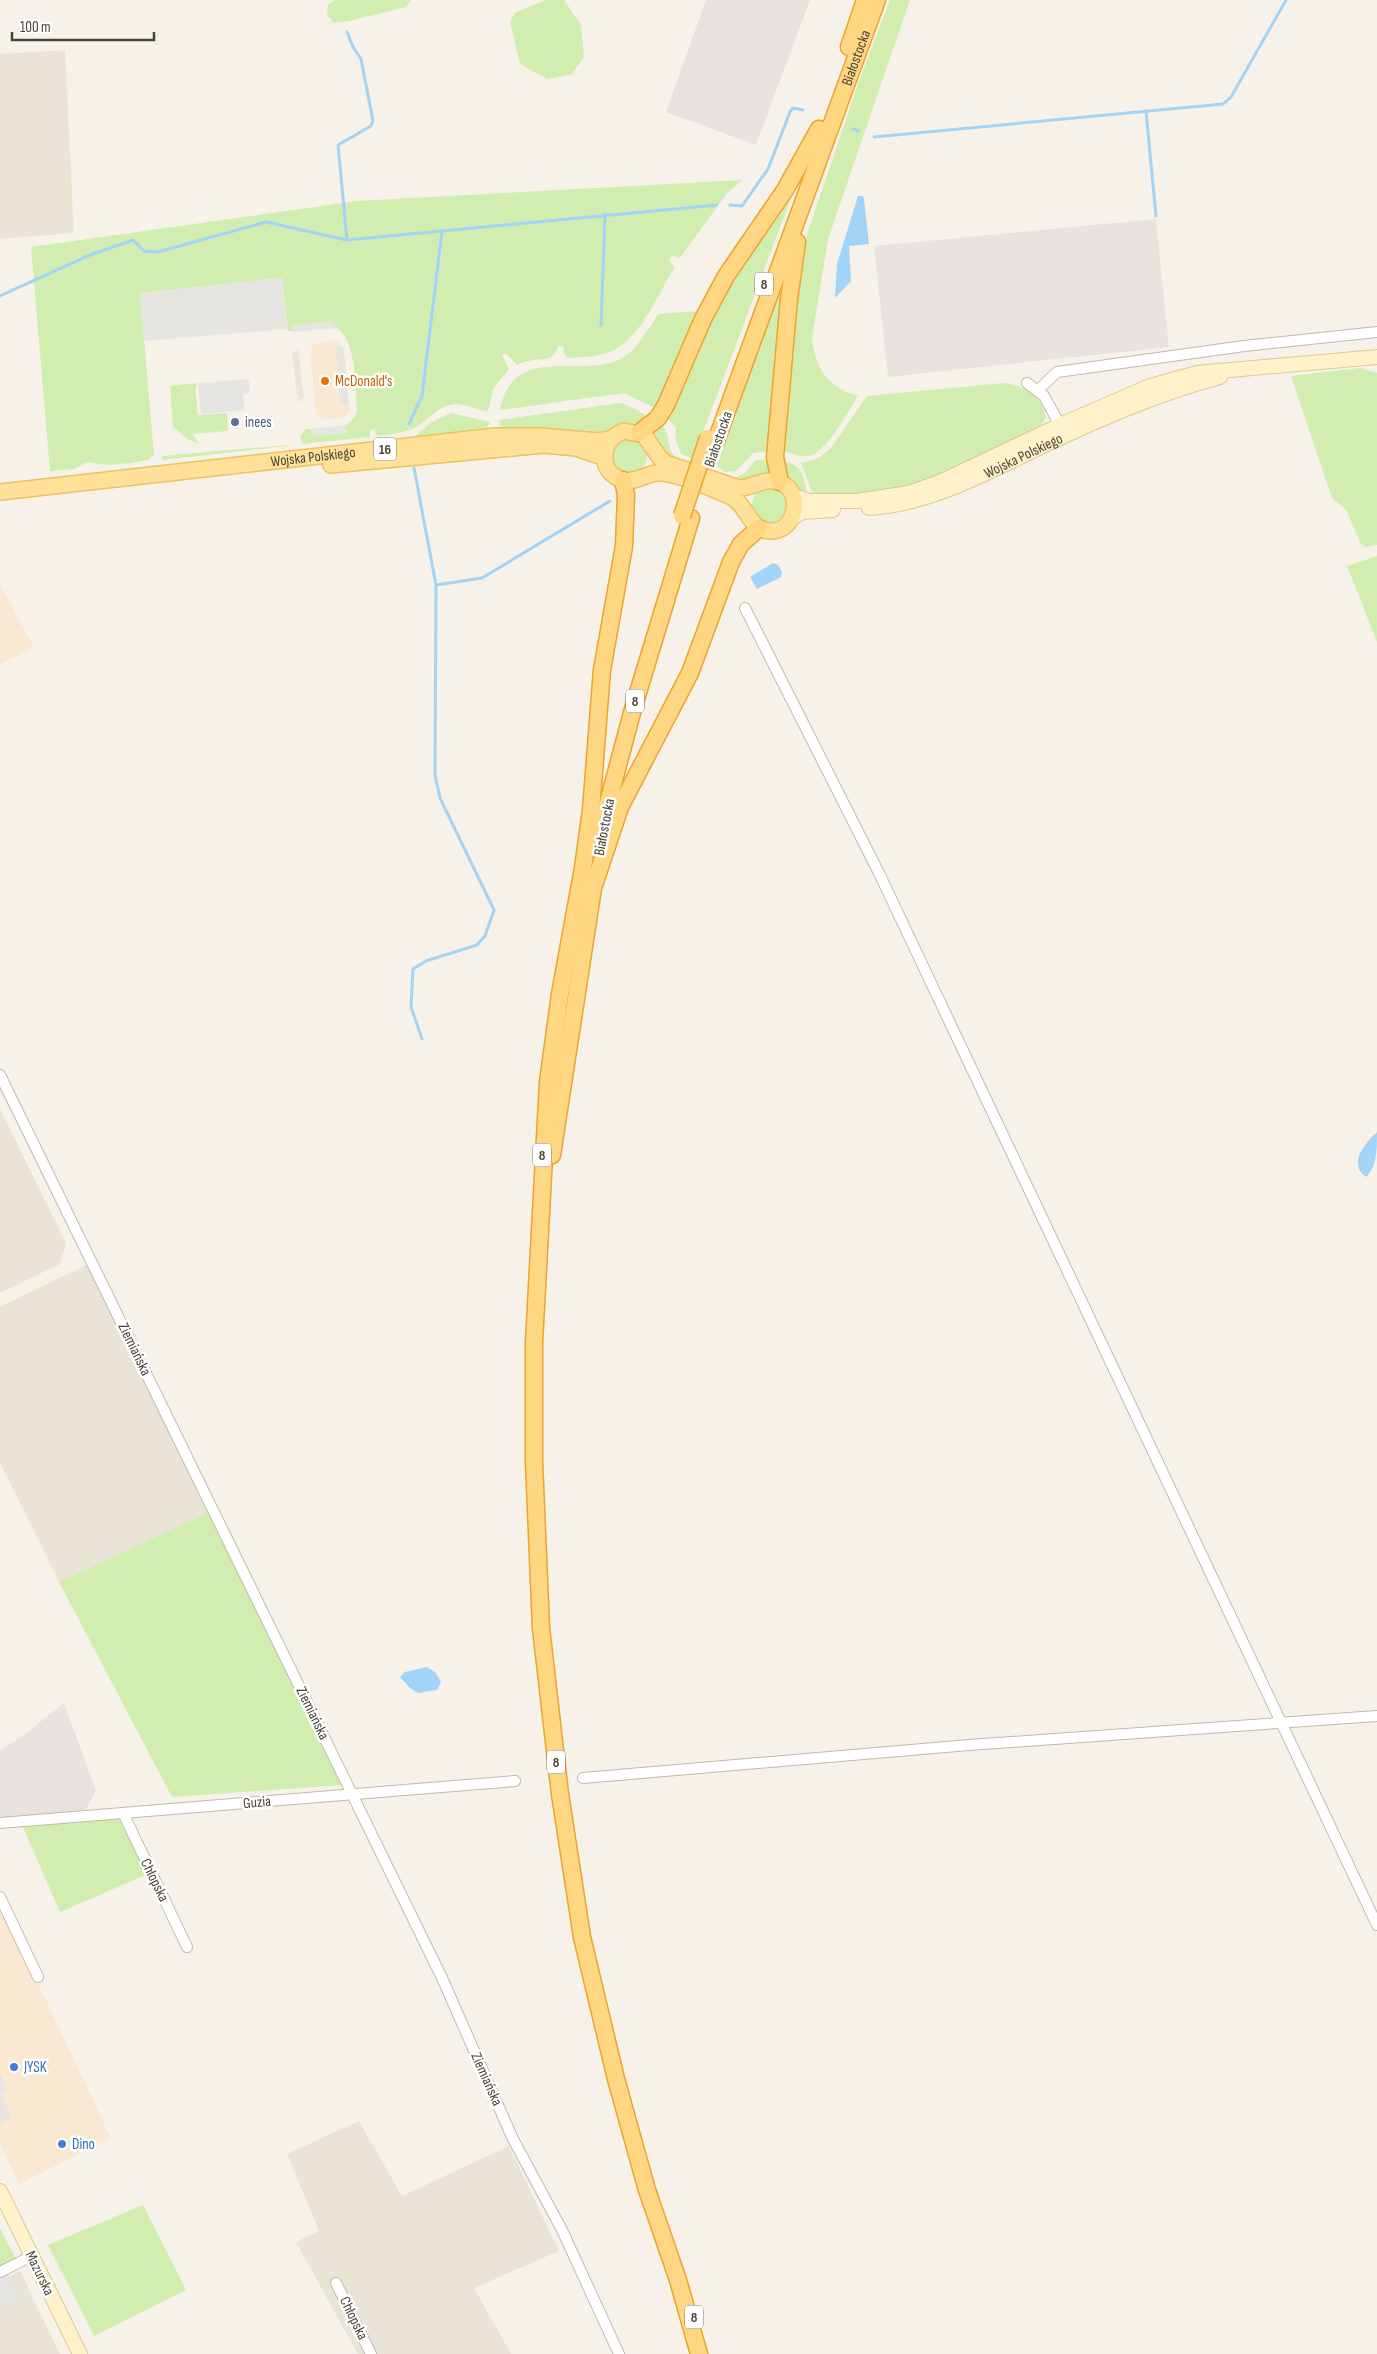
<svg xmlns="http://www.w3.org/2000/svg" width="1377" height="2354" viewBox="0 0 1377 2354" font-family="'Sofia Sans Condensed',sans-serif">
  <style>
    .residential { fill: #eae4d7 }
    .commercial { fill: #f9e9d3 }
    .industrial { fill: #e8e3de }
    .green { fill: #d1edaf }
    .parking { fill: #e7e5e1 }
    .water { fill: #a1d4f7 }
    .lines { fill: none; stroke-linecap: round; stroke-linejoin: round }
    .stream { stroke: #a1d4f7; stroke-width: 3 }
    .minor-casing { stroke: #c2baab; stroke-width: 12 }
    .secondary-casing { stroke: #dcc997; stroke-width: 16 }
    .primary-casing { stroke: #eec25f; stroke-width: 18 }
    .trunk-casing { stroke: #eba42e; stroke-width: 19 }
    .minor { stroke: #fff; stroke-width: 10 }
    .secondary { stroke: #fff2ca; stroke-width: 14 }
    .primary { stroke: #ffe199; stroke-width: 15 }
    .trunk { stroke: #ffd782; stroke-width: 16 }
    .trunk-bridge-casing { stroke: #eba42e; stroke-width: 19; stroke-linecap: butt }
    .trunk-bridge { stroke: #ffd782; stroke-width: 16 }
    .food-dot { fill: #e8710a; stroke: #fff; stroke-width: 2 }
    .service-dot { fill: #5c6f8a; stroke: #fff; stroke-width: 2 }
    .shop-dot { fill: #3f7fe0; stroke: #fff; stroke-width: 2 }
    .labels { text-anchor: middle; stroke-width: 5; stroke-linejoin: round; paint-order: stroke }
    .shield { fill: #fff; stroke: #807b73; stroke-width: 1 }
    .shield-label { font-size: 14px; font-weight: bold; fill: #4a4337 }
    .street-label { font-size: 15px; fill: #4a4337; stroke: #fff }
    .food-label { font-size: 15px; fill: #c56008; stroke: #fff; text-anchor: start }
    .service-label { font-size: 15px; fill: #4e5e75; stroke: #fff; text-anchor: start }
    .shop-label { font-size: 15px; fill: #366cbe; stroke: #fff; text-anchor: start }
  </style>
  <rect width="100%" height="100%" fill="#f6f2e9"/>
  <g class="residential">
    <polygon points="65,50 74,233 0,239 0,54"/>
    <polygon points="0,1109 66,1244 60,1264 0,1293"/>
    <polygon points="88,1264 209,1512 59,1582 0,1463 0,1307"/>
    <polygon points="359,2121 402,2196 509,2146 559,2251 474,2288 511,2354 358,2354 296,2242 319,2231 287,2154"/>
    <polygon points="20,2271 60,2354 0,2354 0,2282"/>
  </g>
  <g class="commercial">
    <polygon points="334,340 340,342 344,348 338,345 340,403 349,407 350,411 345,417 324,420 318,417 316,412 310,352 314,344"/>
    <polygon points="0,583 34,648 0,664"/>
    <polygon points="0,1903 111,2138 19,2184 0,2143"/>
  </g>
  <g class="industrial">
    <polygon points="706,0 810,0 756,145 666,112"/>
    <polygon points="1156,219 1169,347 888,377 874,246"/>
    <polygon points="64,1703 96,1791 85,1811 0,1819 0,1751 24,1735"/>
  </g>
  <g class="green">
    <polygon points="336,0 411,0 406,7 349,21 334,23 327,15 328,4"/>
    <polygon points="545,0 564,0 581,25 584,57 571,75 547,79 520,64 510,22 515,13"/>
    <path d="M 890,0 L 910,0 L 828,239 L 812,338 C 815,369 828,387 858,396 C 849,410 828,449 812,455 C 802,458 791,453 782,451 L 793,329 L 807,234 L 859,81 Z"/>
    <path d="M 743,180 L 727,193 L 680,258 L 672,256 L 669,261 L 675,267 C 658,293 642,336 614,350 C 600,357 583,357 568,358 L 564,354 L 563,346 L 558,346 C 555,366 533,355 517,365 L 506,353 L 502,356 L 509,369 L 493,389 L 488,411 C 477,410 468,405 458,404 C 437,404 430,420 414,428 C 403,433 389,435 377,436 L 375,429 L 370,430 L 370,437 L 302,444 L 300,436 L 306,429 L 310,429 L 316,436 C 330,431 355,428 357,409 C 354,382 358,341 334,325 L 291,326 L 294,331 L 288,331 L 282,278 L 140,293 L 154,455 L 148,460 L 131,463 L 109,465 L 87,462 L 74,469 L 50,471 L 31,247 L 357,201 Z"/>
    <polygon points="793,193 693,459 681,454 675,437 676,427 666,417 715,309 740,266"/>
    <polygon points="789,259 770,451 753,453 736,471 725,472 715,465"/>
    <path d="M 700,311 L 657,409 L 624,393 L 500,410 C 513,339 586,383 625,356 C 639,347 649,328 658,314 Z"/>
    <polygon points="1360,368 1377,373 1377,545 1366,547 1361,544 1346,510 1332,498 1291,376"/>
    <polygon points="195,383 197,386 195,388 198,415 227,413 228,431 192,434 199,444 187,439 173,427 170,386"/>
    <path d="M 1004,383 C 1022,385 1043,396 1046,417 L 1040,428 L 941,477 L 893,493 L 814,497 L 801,463 L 818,458 L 830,449 L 867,396 Z"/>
    <polygon points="621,403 639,411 651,419 636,425 621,424 600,436 508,432 501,427 499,420"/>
    <polygon points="451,413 490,422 484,433 376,442 416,436 433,421"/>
    <polygon points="661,425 666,430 671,452 683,465 667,458 650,433"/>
    <circle cx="630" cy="456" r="17"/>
    <polygon points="287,445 288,446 162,460 162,456"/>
    <polygon points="756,460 768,460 771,474 739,483 730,480 745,473"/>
    <path d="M 780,460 C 803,465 804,474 807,496 C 793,487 783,476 780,460 Z"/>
    <circle cx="769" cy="505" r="17"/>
    <polygon points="1377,556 1377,642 1347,566"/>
    <polygon points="209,1512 341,1785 172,1797 59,1582"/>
    <polygon points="121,1819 148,1874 60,1912 22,1825"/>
    <polygon points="143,2205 186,2290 94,2336 48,2245"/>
    <polygon points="0,2228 18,2263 0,2272"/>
  </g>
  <g class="parking">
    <polygon points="282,278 287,329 144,341 140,293"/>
    <polygon points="331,321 339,328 293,332 291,326"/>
    <polygon points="338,345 344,348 349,407 340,403 336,348"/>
    <polygon points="298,349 304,398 298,402 292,354"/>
    <polygon points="249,379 250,393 243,394 245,410 201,414 198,383"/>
    <polygon points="344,425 347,431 344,434 315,436 310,429"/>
    <polygon points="0,2073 8,2090 1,2094 12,2118 0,2124"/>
    <polygon points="7,2272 27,2311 3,2301 0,2303 0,2276"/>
  </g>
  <g class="water">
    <polygon points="858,196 863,196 864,199 869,244 849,246 851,281 835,298 837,264"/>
    <polygon points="773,563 778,565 782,572 781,577 757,589 750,577"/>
    <path d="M 1377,1132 C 1377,1148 1377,1167 1366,1177 C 1347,1164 1365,1143 1377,1132 Z"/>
    <polygon points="427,1667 435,1672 441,1682 437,1690 418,1693 410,1688 400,1677 405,1672"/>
  </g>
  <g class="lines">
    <g class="stream">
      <polyline points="1146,111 1156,216"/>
      <polyline points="853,129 859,131"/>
      <polyline points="874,137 1223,104 1231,97 1286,0"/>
      <polyline points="730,205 742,206 768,169 790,112 793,108 803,110"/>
      <polyline points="347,240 338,145 371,126 373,121 361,59 353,47 347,32"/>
      <polyline points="0,296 90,255 133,240 144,251 158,252 266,222 347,240 717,205"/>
      <polyline points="601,325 605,214"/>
      <polyline points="409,424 422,396 442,231"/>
      <polyline points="414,468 436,585 435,775 440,798 494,910 485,936 477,945 426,961 413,969 411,1007 422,1039"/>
      <polyline points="436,585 482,578 610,501"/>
    </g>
    <g class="minor-casing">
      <g id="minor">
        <polyline points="1027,383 1044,396 1060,425"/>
        <polyline points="1038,390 1057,372 1244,346 1377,332"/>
        <polyline points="745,608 879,873 1377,1925"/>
        <polyline points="0,1075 443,1980 512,2137 562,2230 619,2354"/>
        <polyline points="583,1778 969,1745 1377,1716"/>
        <polyline points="123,1813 187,1947"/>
        <polyline points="0,1823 515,1781"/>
        <polyline points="0,1897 38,1977"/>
        <polyline points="0,2272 32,2256"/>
        <polyline points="336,2283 371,2354"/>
      </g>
    </g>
    <g class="secondary-casing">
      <g id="secondary">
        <polyline points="793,496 810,501 857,501 909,493 942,481 1060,425 1150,386 1197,373 1377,357"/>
        <path id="s1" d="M 869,508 C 932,504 988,472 1043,446 C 1100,419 1159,393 1220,377"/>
        <polyline points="793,517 803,512 833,510"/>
        <polyline points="0,2191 80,2354"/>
      </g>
    </g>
    <g class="primary-casing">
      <g id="primary">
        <path d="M 624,431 L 644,435 L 660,458 L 666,463 L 739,488 C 753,488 764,477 779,482 C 804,490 797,531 771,531 C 748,531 748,503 729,496 C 711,488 676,472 657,473 C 645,474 636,483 624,480 C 599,475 597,441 624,431 Z"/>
        <polyline points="331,465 544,445 576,448 605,458"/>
        <path id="s2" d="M 0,492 L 496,436 L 541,436 L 598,441 L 609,439"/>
      </g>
    </g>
    <g class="trunk-casing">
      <g id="trunk">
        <polyline points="849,47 865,0"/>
        <polyline points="639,433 658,418 666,405 703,319 726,276 785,190 819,129"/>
        <path id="s3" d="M 716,441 L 877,0"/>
        <polyline points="623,480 626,495 624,546 602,670 591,810 583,868 560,994 548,1082 534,1343 534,1462 541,1628 560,1794 582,1937 616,2079 647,2190 678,2280 699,2354"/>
        <polyline points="780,482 775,457 789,299 797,242"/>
        <polyline points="601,838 605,814 633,709 691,518"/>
        <polyline points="552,1155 593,888 620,807 690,673 731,562 741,544 759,528"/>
      </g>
    </g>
    <use href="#minor" class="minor"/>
    <use href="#secondary" class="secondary"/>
    <use href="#primary" class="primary"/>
    <use href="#trunk" class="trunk"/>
    <g class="trunk-bridge-casing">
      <polyline id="trunk-bridge" points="682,516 708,438"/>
    </g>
    <use href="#trunk-bridge" class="trunk-bridge"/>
  </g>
  <circle class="food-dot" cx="325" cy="381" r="5"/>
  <circle class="service-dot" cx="235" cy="422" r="5"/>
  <g class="shop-dot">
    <circle cx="14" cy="2067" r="5"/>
    <circle cx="62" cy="2144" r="5"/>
  </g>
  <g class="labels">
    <g class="shield">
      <rect x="755" y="272.5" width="18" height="23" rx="4"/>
      <rect x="374" y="437.5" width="22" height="23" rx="4"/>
      <rect x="626" y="689.5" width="18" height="23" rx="4"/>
      <rect x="533" y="1143.5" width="18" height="23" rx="4"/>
      <rect x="547" y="1750.5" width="18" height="23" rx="4"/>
      <rect x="685" y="2305.5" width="18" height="23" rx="4"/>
    </g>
    <g class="shield-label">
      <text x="764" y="289">8</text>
      <text x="385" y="454">16</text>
      <text x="635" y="706">8</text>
      <text x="542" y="1160">8</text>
      <text x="556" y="1767">8</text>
      <text x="694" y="2322">8</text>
    </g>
    <g class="street-label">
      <text dy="5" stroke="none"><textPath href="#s3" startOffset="408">Białostocka</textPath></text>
      <text transform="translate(718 439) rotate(-71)" y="5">Białostocka</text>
      <text dy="5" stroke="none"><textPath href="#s1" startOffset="164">Wojska Polskiego</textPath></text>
      <text dy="5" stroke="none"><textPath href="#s2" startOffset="315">Wojska Polskiego</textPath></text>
      <text transform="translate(604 827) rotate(-79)" y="5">Białostocka</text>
      <text transform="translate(135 1349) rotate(64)" y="5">Ziemiańska</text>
      <text transform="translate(313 1713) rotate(64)" y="5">Ziemiańska</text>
      <text transform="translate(257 1802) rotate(-5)" y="5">Guzia</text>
      <text transform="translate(155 1880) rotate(64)" y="5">Chłopska</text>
      <text transform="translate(487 2079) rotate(66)" y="5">Ziemiańska</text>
      <text transform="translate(40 2273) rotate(64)" y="5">Mazurska</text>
      <text transform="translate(354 2318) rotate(64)" y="5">Chłopska</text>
    </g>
    <g class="food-label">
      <text x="335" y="386">McDonald's</text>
    </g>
    <g class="service-label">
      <text x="245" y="427">inees</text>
    </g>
    <g class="shop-label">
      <text x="24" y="2072">JYSK</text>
      <text x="72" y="2149">Dino</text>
    </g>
  </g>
  <path d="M12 32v8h142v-8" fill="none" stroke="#4a4337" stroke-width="2.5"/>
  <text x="20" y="32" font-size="15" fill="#4a4337" stroke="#ffffff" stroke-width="4" paint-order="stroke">100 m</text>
</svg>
